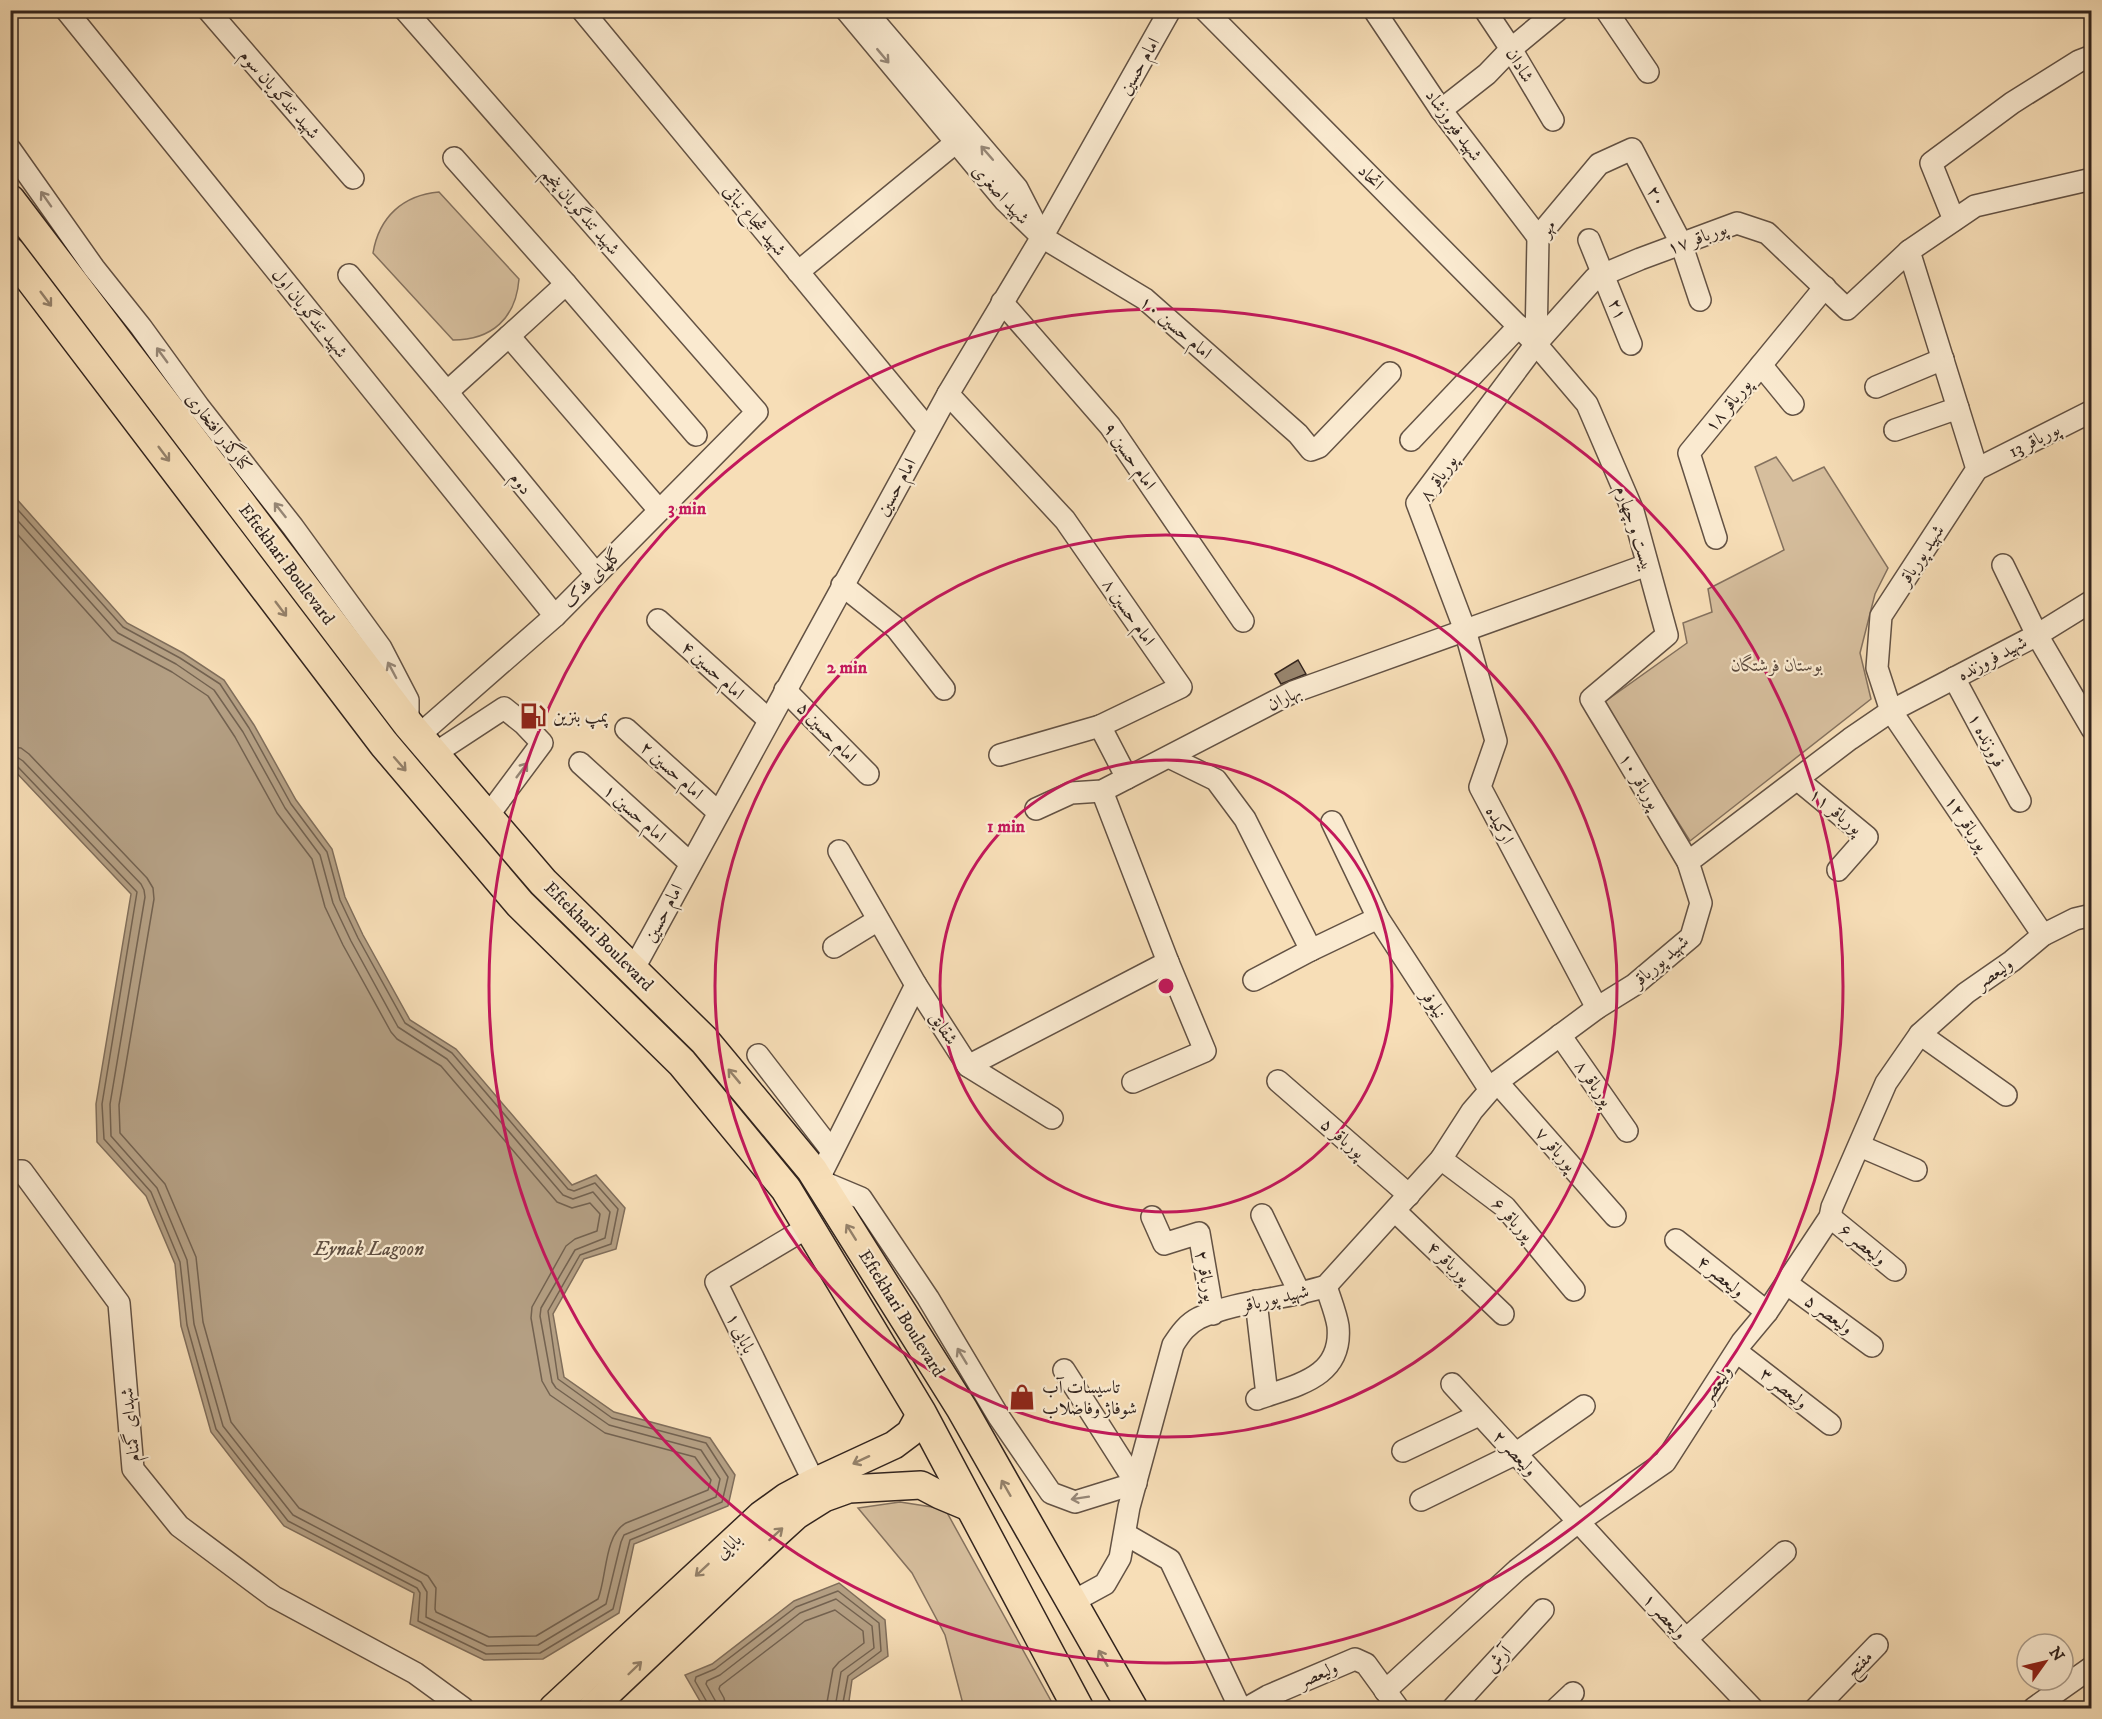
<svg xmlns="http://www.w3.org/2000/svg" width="2102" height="1719" viewBox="0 0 2102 1719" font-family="'IM FELL DW Pica',Amiri,serif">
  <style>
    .green { fill: #d6be9d; stroke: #84715e; stroke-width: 1.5 }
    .water { fill: #b49f83; stroke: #806e5b; stroke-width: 1.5 }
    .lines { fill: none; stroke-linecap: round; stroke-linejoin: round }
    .shore { stroke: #736250; stroke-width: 1.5 }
    .building { fill: #98856e; stroke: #32241e; stroke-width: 1.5 }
    .minor-casing { stroke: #635244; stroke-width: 24 }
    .major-casing { stroke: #32241e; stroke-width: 30 }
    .highway-casing { stroke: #32241e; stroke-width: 33 }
    .minor { stroke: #faead0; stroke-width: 21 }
    .major { stroke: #f7deb7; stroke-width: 27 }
    .highway { stroke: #f7deb7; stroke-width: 30 }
    .oneway { stroke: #968777 }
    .oneway2 { stroke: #94816a }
    .ring { fill: none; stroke: #c2185b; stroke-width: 3 }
    .labels { text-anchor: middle; stroke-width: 4.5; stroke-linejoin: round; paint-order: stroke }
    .street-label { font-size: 18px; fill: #32241e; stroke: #faead0 }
    .park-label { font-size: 18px; font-style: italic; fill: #5b4a3e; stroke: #faead0 }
    .poi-label { font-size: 18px; fill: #32241e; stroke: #faead0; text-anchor: start }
    .water-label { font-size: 20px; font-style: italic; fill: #604f41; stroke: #faead0 }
    .centre { fill: #c2185b; stroke: #faead0; stroke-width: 3 }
    .ring-label { font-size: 18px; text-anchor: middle; font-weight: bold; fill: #c2185b; stroke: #faead0; stroke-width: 4.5; stroke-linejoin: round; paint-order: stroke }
  </style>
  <rect width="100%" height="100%" fill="#f7deb7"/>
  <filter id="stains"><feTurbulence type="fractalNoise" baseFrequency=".00333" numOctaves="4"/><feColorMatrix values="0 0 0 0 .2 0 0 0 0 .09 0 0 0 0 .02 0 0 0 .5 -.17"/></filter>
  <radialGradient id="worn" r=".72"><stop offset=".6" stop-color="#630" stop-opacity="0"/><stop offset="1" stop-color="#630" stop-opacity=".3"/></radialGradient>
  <g class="green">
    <path d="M 439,192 L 519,279 C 516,318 492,340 453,340 L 373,253 C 379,217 403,195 439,192 Z"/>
    <polygon points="1776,457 1793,481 1824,467 1888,568 1875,594 1860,653 1871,699 1690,841 1603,703 1687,643 1683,623 1712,612 1708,589 1784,550 1755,467"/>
    <polygon points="900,1502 945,1509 1055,1708 964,1708 945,1635 912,1573 858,1508"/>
  </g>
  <g class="water">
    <polygon points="10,487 14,496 127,623 183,653 224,680 254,725 296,800 332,849 345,897 363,935 410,1020 456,1049 572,1185 596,1175 625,1208 616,1249 584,1259 553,1314 564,1377 614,1412 710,1438 735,1475 728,1506 634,1544 619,1613 543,1659 484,1660 410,1624 414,1593 284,1526 211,1432 181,1326 175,1264 146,1196 97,1142 96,1104 131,894 11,767"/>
    <polygon points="839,1583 885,1620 888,1656 852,1680 848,1708 704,1708 685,1675 712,1664 794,1601"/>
  </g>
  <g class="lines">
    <g class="shore">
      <polyline points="10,501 123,627 180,658 220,684 249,728 291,804 327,852 340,900 358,938 405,1023 452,1053 568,1189 574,1191 595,1183 618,1209 611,1244 580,1255 548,1311 558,1379 612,1418 706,1443 728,1477 722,1502 630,1540 613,1609 540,1653 486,1654 418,1621 420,1593 417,1588 288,1521 216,1429 187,1325 180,1262 151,1192 104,1139 102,1104 137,892 17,766 10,764"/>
      <polyline points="10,512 118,633 176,664 214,690 243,732 285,808 320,855 333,903 351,941 398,1027 447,1059 563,1195 573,1199 593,1192 610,1212 605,1238 575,1250 541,1308 540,1316 552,1382 556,1388 609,1425 701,1450 720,1479 716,1497 624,1535 621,1542 606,1604 538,1645 487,1646 426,1617 427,1592 421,1582 293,1515 223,1426 194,1324 187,1260 157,1188 111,1136 110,1104 145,897 144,890 141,884 23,761 17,757 10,756"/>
      <path d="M 10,526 L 112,640 L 172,672 L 208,696 L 235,737 L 277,813 L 312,859 L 325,907 L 343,945 L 391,1032 L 397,1039 L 441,1066 L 557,1202 L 572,1208 L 590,1203 L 600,1214 L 597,1231 L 575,1239 L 566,1246 L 532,1307 L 531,1318 L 542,1381 L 550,1395 L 605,1433 L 695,1457 L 711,1480 L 708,1490 L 626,1523 C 604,1535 607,1577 598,1599 L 536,1636 L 489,1637 L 436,1612 L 435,1609 L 436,1588 L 428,1576 L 299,1508 L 231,1422 L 203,1322 L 196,1257 L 165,1184 L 120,1133 L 119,1105 L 154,899 L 153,888 L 147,878 L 29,754 L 21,748 L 10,747"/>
      <polyline points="709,1708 708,1704 695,1681 696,1677 715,1669 796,1607 838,1591 879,1623 881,1651 848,1676 842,1708"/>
      <polyline points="717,1708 716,1702 706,1684 707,1681 720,1675 800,1613 836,1599 872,1626 874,1648 841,1672 835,1708"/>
      <polyline points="726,1708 724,1698 719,1689 720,1686 805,1621 835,1610 863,1631 864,1643 839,1662 833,1669 826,1708"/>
    </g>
  </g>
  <polygon class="building" points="1298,660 1306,674 1281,684 1275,674"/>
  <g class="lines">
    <g class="minor-casing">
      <g id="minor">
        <polyline points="66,10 555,616"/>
        <polyline points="208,10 353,178"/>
        <polyline points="405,10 757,412 555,616 418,736"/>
        <polyline points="582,10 928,429"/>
        <polyline points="846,10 1005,201 1042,237 1145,299 1298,434 1311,450 1319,447 1390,373"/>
        <polyline points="865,10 1017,188 1035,223"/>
        <polyline points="1205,10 1536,344 1587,404 1633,511 1667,635 1591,699 1688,862"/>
        <polyline points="1374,10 1441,110 1538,237"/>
        <polyline points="1485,10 1511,49 1553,120"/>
        <polyline points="1606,10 1648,72"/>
        <polyline points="1441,110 1487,74 1511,49 1558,10"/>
        <polyline points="10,149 94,268 141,327 199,407 293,527 381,648 408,700 408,724"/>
        <polyline points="454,158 566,284"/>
        <polyline points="1954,220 1931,163 2012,103 2079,61 2092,56"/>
        <polyline points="1589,240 1631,344"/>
        <polyline points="798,272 966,134"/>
        <polyline points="349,275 447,392 509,336 659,510"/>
        <polyline points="1002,302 1110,426 1243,621"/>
        <polyline points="509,336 566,284 696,435"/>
        <polyline points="1536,344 1538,237 1599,164 1632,149 1681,243 1700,300"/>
        <polyline points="1761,365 1793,404"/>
        <polyline points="1876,387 1943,359"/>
        <polyline points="447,392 596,574"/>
        <polyline points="948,394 1065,520 1181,687 1100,726 1000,755"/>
        <polyline points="1895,430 1958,408"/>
        <polyline points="1411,440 1519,326"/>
        <polyline points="1977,469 2092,411"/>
        <polyline points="1716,538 1689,453 1825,287"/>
        <polyline points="2003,565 2037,635 2092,729"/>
        <polyline points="842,585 896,628 944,689"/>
        <polyline points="658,620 769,720"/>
        <polyline points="1954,678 2020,801"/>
        <polyline points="785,690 868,774"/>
        <polyline points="1100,726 1127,778"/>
        <polyline points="626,729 718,812"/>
        <polyline points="434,754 504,708 524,724 542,743 487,817"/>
        <polyline points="1169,757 1216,780 1245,819 1311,950 1254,980"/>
        <polyline points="580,763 690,863"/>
        <polyline points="1798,780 1867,837 1838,870"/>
        <polyline points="1102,791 1168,962 1205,1051 1133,1082"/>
        <polyline points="1036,809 1071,793 1102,791 1293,692 1647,565"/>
        <polyline points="1332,822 1378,918 1490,1090"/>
        <polyline points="839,851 916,985 968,1066 1052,1118"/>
        <polyline points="2043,935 1891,711 1877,668 1881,616 1977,469 1909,251 1975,206 2092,179"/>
        <polyline points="834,947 878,920"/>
        <polyline points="1311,950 1378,918"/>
        <polyline points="633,970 948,394 1042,237 1170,10"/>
        <polyline points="916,985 818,1180 861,1198 928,1298 999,1417 1051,1493 1075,1502 1136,1483 1064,1370"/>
        <polyline points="1597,1008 1480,787 1496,741 1465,630 1417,503 1536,344 1595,278 1640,259 1737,223 1767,233 1847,309 1909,251"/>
        <polyline points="1920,1034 2006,1095"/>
        <polyline points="1560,1035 1627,1131"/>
        <polyline points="758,1055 832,1151"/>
        <polyline points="968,1066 1168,962"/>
        <polyline points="1278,1081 1409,1195"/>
        <polyline points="1497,1082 1615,1216"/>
        <polyline points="1860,1146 1916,1170"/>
        <polyline points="1441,1159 1505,1207 1574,1290"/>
        <polyline points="10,1171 22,1171 119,1303 133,1469 179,1526 274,1597 415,1673 463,1708"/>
        <polyline points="1395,1211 1503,1314"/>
        <polyline points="1262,1215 1300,1294"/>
        <polyline points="1152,1217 1164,1244 1199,1233 1213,1314"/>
        <polyline points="1830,1217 1895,1270"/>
        <polyline points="810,1226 716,1282 814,1482"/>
        <polyline points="1676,1240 1767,1312"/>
        <polyline points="1786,1283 1872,1346"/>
        <polyline points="1256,1301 1267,1395"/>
        <polyline points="1737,1352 1830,1424"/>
        <polyline points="1452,1384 1686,1639 1752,1708"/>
        <path d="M 1257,1399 C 1296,1385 1343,1378 1338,1326 C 1336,1313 1330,1299 1326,1286"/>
        <polyline points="1403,1451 1479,1415"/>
        <polyline points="1421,1500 1515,1454 1584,1406"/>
        <polyline points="1125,1534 1170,1560 1240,1708"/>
        <path d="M 1072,1602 L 1105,1584 L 1120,1558 L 1129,1507 L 1173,1345 C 1180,1334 1187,1324 1199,1318 C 1238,1300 1284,1300 1326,1286 L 1441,1159 L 1472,1111 L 1497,1082 L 1597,1008 L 1634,985 L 1691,937 L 1701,903 L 1688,862 L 1850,739 L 1891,711 L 2037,635 L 2092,601"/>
        <polyline points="1686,1639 1785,1552"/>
        <polyline points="1385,1691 1517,1570 1578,1522 1665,1462 1742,1342 1767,1312 1830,1217 1832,1207 1886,1083 1920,1034 1966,993 2012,961 2043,935 2075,919 2092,915"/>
        <polyline points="1247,1708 1268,1696 1355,1659 1366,1664 1398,1708"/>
        <polyline points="1453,1708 1543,1610"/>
        <polyline points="1557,1708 1573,1693"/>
        <polyline points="1816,1708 1877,1645"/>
        <polyline points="2034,1708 2092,1667"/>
      </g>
    </g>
    <g class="major-casing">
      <g id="major">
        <polyline points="553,1708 761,1515 786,1497 814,1482 894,1445 910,1433 921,1413"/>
        <polyline points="592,1708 776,1534 797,1515 824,1498 849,1489 921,1485 940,1495 971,1508"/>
      </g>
    </g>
    <g class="highway-casing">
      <g id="highway">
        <polyline points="10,200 408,724 543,882 704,1040 812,1170 962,1409 1132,1708"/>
        <polyline points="10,252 384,744 520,904 682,1063 786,1189 921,1413 1078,1708"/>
      </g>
    </g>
    <use href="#minor" class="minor"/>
    <use href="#major" class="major"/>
    <use href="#highway" class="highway"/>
  </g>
  <defs><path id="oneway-shaft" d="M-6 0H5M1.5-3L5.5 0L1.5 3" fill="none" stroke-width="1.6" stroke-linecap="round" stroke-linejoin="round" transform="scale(1.5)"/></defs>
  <g class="oneway">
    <use href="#oneway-shaft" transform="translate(883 56) rotate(50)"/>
    <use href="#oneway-shaft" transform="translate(987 153) rotate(-131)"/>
    <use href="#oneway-shaft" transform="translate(46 199) rotate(-125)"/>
    <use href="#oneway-shaft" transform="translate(162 355) rotate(-126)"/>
    <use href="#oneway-shaft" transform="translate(280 510) rotate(-128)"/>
    <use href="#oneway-shaft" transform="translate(392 670) rotate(-118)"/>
    <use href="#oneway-shaft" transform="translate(522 770) rotate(-53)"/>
    <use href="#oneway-shaft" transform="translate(962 1356) rotate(-121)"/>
    <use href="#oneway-shaft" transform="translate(1080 1498) rotate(171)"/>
  </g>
  <g class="oneway2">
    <use href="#oneway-shaft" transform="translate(46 299) rotate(53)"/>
    <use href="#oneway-shaft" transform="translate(164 454) rotate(53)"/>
    <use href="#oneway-shaft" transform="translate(281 609) rotate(53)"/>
    <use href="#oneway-shaft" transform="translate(400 764) rotate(49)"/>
    <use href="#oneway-shaft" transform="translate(734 1076) rotate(-130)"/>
    <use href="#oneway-shaft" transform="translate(851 1232) rotate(-122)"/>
    <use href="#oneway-shaft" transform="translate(861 1460) rotate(155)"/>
    <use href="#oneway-shaft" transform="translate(1006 1488) rotate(-120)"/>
    <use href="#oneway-shaft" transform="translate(776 1534) rotate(-42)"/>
    <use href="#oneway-shaft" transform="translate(702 1570) rotate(137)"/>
    <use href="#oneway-shaft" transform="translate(1103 1658) rotate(-120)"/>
    <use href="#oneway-shaft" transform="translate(635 1668) rotate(-44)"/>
  </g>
  <g class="ring">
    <circle cx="1166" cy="986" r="226"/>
    <circle cx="1166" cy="986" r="451"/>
    <circle cx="1166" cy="986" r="677"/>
  </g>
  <defs>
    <g id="fuel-bare" transform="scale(2.07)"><path d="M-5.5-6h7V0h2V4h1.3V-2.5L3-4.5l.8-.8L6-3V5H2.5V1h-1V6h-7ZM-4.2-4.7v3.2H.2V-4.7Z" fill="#8f2418" stroke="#faead0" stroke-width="2.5" paint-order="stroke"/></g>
    <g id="shop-bare" transform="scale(2.07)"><path d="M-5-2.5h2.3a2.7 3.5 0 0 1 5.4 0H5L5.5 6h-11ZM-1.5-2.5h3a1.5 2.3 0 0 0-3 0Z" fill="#8f2418" stroke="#faead0" stroke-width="2.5" paint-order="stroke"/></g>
  </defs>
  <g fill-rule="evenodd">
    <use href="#fuel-bare" x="533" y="716"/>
    <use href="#shop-bare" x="1022" y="1397"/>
  </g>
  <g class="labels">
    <g class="street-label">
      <text transform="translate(1520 65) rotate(59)" y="6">شادان</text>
      <text transform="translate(1139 66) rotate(-60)" y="6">امام حسین</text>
      <text transform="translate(280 94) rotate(49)" y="6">شهید تندگویان سوم</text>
      <text transform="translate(1454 125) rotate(54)" y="6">شهید فیروزشاد</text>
      <text transform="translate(1371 177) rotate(45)" y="6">اتحاد</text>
      <text transform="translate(1001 194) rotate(47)" y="6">شهید اصغری</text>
      <text transform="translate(1657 196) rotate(62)" y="6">۲۰</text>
      <text transform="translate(581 211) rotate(49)" y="6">شهید تندگویان پنجم</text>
      <text transform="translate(755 220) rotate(50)" y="6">شهید شجاع نباتی</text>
      <text transform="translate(1547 228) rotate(-55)" y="6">مهر</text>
      <text transform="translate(1697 238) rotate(-20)" y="6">پورباقر ۱۷</text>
      <text transform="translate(1618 309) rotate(68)" y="6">۲۱</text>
      <text transform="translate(310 313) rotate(51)" y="6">شهید تندگویان اول</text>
      <text transform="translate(1176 327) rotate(40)" y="6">امام حسین ۱۰</text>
      <text transform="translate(1728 405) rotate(-51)" y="6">پورباقر ۱۸</text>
      <text transform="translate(219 432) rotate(52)" y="6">کنارگذر افتخاری</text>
      <text transform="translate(2034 440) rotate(-27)" y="6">پورباقر 13</text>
      <text transform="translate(1130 456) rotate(55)" y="6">امام حسین ۹</text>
      <text transform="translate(1438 478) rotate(-55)" y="6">پورباقر ۸</text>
      <text transform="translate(521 483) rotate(51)" y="6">دوم</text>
      <text transform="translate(896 487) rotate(-61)" y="6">امام حسین</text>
      <text transform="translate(1635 528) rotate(72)" y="6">بیست و چهارم</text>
      <text transform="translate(1921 555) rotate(-57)" y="6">شهید پورباقر</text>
      <text transform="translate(287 564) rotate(53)" y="6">Eftekhari Boulevard</text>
      <text transform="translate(592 578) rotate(-45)" y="6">گلهای فدک</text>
      <text transform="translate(1129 612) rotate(55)" y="6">امام حسین ۸</text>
      <text transform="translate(1992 658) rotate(-28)" y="6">شهید فروزنده</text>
      <text transform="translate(713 670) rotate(42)" y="6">امام حسین ۴</text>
      <text transform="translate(1284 698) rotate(-26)" y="6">بهاران</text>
      <text transform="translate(827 732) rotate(46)" y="6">امام حسین ۵</text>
      <text transform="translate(1987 740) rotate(62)" y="6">فروزنده ۱</text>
      <text transform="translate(672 770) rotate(42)" y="6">امام حسین ۲</text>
      <text transform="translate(1640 781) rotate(59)" y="6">پورباقر ۱۰</text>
      <text transform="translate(1836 811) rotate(39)" y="6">پورباقر ۱۱</text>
      <text transform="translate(635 813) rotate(42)" y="6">امام حسین ۱</text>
      <text transform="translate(1967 823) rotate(56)" y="6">پورباقر ۱۲</text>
      <text transform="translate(1500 825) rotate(62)" y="6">ارکیده</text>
      <text transform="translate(663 913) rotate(-62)" y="6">امام حسین</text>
      <text transform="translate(599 936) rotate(45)" y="6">Eftekhari Boulevard</text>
      <text transform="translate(1660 961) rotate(-41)" y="6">شهید پورباقر</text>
      <text transform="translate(1994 973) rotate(-35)" y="6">ولیعصر</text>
      <text transform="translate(1434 1004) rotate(57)" y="6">نیلوفر</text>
      <text transform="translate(944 1028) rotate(57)" y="6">شقایق</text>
      <text transform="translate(1594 1083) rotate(55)" y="6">پورباقر ۸</text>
      <text transform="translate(1343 1138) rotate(41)" y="6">پورباقر ۵</text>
      <text transform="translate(1556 1149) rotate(48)" y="6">پورباقر ۷</text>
      <text transform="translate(1513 1219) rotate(47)" y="6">پورباقر ۶</text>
      <text transform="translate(1863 1244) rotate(39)" y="6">ولیعصر ۶</text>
      <text transform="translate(1449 1262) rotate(43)" y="6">پورباقر ۴</text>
      <text transform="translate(1206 1276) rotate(80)" y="6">پورباقر ۲</text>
      <text transform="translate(1721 1276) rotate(39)" y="6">ولیعصر ۴</text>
      <text transform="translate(1275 1298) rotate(-13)" y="6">شهید پورباقر</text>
      <text transform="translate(902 1313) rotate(58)" y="6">Eftekhari Boulevard</text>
      <text transform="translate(1829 1314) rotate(36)" y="6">ولیعصر ۵</text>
      <text transform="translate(741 1333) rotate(64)" y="6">بابایی ۱</text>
      <text transform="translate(1716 1384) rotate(-57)" y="6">ولیعصر</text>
      <text transform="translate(1784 1388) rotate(38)" y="6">ولیعصر ۳</text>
      <text transform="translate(130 1425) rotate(-96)" y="6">شهدای گمنام</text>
      <text transform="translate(1515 1453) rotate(47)" y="6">ولیعصر ۲</text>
      <text transform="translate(728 1546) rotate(-43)" y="6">بابایی</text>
      <text transform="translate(1665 1616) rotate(47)" y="6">ولیعصر ۱</text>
      <text transform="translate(1498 1659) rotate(-48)" y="6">آرش</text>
      <text transform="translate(1859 1664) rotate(-46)" y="6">مفتح</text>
      <text transform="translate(1318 1674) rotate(-24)" y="6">ولیعصر</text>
    </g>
    <g class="park-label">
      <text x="1777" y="671">بوستان فرشتگان</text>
    </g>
    <g class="poi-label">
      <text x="553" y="722">پمپ بنزین</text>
      <text x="1042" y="1393">تاسیسات آب<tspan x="1042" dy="21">شوفاژ وفاضلاب</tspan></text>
    </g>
    <g class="water-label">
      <text x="369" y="1255">Eynak Lagoon</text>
    </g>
  </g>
  <circle cx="1166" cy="986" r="9" class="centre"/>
  <g class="ring-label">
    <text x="687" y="514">3 min</text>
    <text x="847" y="673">2 min</text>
    <text x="1006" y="832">1 min</text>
  </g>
  <rect width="2102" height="1719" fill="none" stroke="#f7deb7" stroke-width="36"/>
  <rect x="12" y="12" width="2078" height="1695" fill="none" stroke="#32241e" stroke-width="3"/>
  <rect x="18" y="18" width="2066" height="1683" fill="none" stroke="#32241e" stroke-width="1.5"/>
  <g transform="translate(2045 1662) rotate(56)"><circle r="28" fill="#faead0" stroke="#aa9b89" stroke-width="1.5"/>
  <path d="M0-4.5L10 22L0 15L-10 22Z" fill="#8f2418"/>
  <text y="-9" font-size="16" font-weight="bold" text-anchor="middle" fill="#32241e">N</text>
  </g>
  <rect width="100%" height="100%" filter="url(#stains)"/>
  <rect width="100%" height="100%" fill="url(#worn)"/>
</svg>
